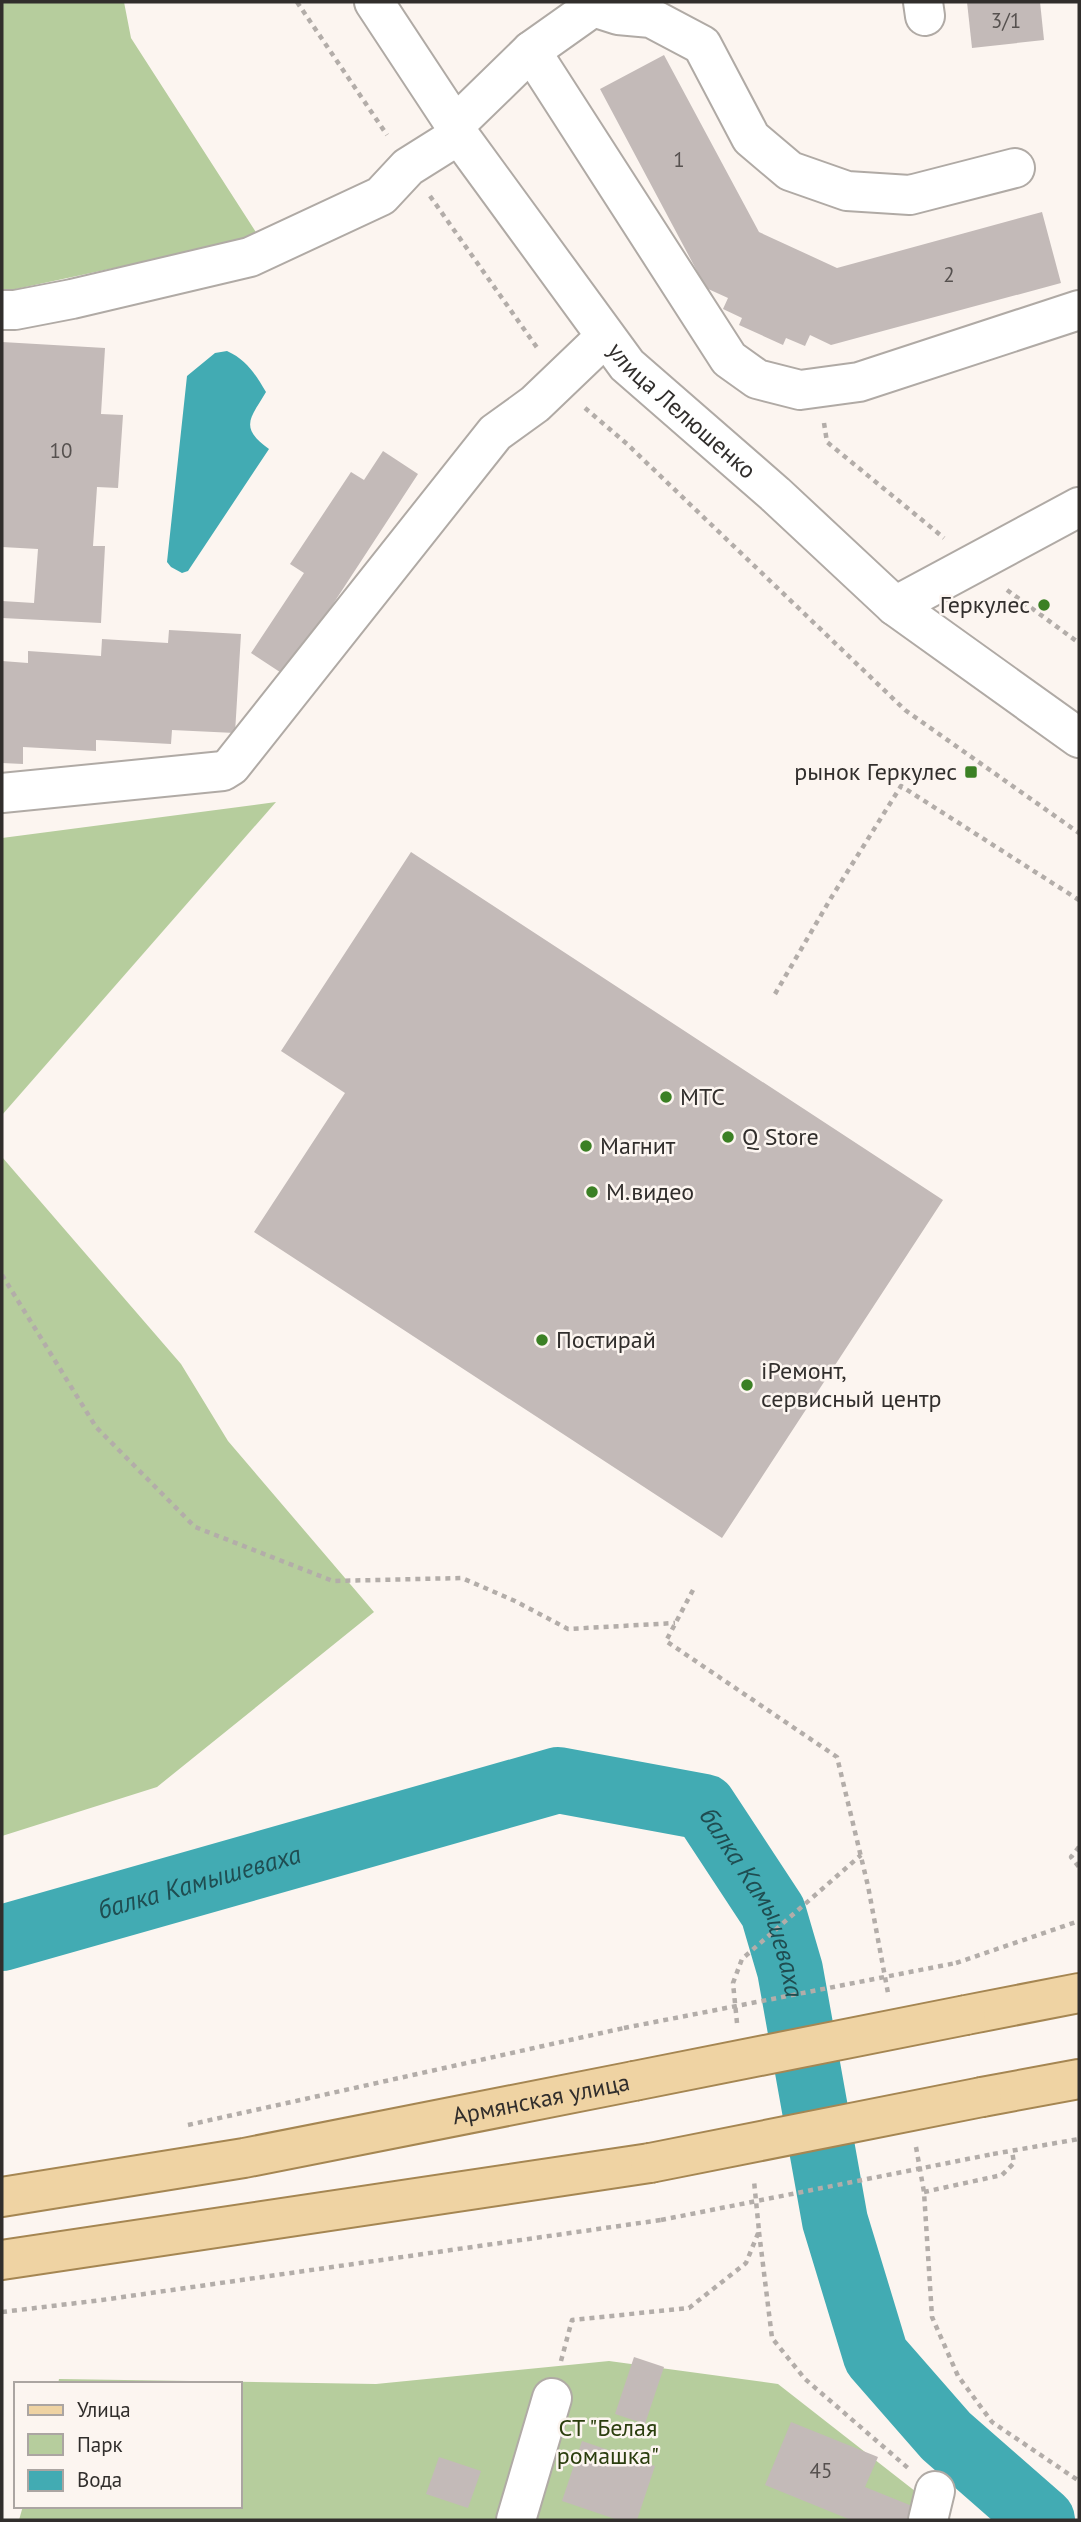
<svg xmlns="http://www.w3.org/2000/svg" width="1081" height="2522" viewBox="0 0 1081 2522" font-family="'PT Sans',sans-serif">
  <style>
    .green { fill: #b6cd9d }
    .water { fill: #42abb3 }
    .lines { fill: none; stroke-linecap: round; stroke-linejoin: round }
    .river { stroke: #42abb3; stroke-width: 66 }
    .building { fill: #c3bab8 }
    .minor-casing { stroke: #b0aaa5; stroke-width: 42 }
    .major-casing { stroke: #a58652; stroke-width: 42 }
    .path { stroke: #b3ada9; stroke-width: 4.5; stroke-dasharray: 5 5; stroke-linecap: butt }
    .minor { stroke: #fff; stroke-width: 38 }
    .major { stroke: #efd3a3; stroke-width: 38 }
    .major-bridge-casing { stroke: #a58652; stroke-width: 42; stroke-linecap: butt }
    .path-bridge { stroke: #b3ada9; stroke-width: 4.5; stroke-dasharray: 5 5; stroke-linecap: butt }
    .major-bridge { stroke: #efd3a3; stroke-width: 38 }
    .poi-dot { fill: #3b8024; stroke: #fcf5f0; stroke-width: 2.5 }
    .labels { text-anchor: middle; stroke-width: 5; stroke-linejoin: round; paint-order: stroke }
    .number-label { font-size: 21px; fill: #56514f }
    .street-label { font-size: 24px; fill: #312e2c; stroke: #fcf5f0 }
    .poi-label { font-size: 24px; fill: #312e2c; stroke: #fcf5f0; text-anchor: start }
    .park-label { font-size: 24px; fill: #2b3e0e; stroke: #fcf5f0 }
    .water-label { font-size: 26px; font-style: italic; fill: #1f4d51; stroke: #fcf5f0 }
  </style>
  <rect width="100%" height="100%" fill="#fcf5f0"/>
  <g class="green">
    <polygon points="2,2 124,2 131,38 259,237 2,292"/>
    <polygon points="276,802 2,1115 2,838"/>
    <polygon points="2,1157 181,1364 228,1441 374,1612 157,1787 2,1836"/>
    <polygon points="609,2361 778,2384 952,2520 19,2520 23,2506 240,2506 240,2384 58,2384 59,2379 376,2384"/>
  </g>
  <path class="water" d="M 227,351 C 247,360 255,374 266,392 C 250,419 239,427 269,449 L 188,571 L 182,573 L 171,567 L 167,562 L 187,376 L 215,353 Z"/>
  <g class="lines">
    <path class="river" id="s1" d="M 2,1938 L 558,1780 L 704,1807 L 773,1912 L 790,1970 L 835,2221 L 876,2356 L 946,2436 L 1042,2520"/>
  </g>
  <g class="building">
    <polygon points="967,2 1040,2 1044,40 972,48"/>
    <polygon points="664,55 759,232 837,268 1042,212 1061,283 831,345 810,335 805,346 786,338 783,345 739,325 742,318 723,309 728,298 706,288 600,89"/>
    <polygon points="2,342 105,348 101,414 123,415 118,488 97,487 93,546 105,546 101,623 2,618 2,601 34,603 38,549 2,547"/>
    <polygon points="383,451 418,474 286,676 251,653 304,573 290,564 351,472 364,480"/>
    <polygon points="169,630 241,634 235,733 172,730 171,744 96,740 96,751 23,747 23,764 2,763 2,661 28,663 28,651 101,656 102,639 168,643"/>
    <polygon points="411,852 943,1200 722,1538 254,1232 345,1093 281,1051"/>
    <polygon points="634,2357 664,2367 645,2424 615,2414"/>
    <polygon points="791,2422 878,2457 865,2487 922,2510 918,2520 851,2520 765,2485"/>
    <polygon points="582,2441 655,2466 637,2520 618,2520 562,2501"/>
    <polygon points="439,2457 481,2471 468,2508 426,2494"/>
  </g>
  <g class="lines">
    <g class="minor-casing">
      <g id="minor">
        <path id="s2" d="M 374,2 L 455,125 L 459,135 L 627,365 L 775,494 L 895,606 L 1079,738"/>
        <polyline points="923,2 925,16"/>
        <polyline points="531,51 729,359 757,379 800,390 859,382 1079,310"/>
        <polyline points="455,125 531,51 593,7 618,15 651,18 702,45 751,138 790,171 847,191 910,195 1015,168"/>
        <polyline points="2,310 15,310 72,299 250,257 381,196 408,167 459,135"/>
        <polyline points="895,606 1079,507"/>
        <polyline points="2,793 223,771 231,766 495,433 535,404 605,337"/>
        <polyline points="516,2520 552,2398"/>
        <polyline points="928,2520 935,2491"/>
      </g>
    </g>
    <g class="major-casing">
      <g id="major">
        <polyline points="966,2015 1079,1993"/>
        <polyline points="982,2097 1079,2079"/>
        <path id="s3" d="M 2,2197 L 244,2158 L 634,2081"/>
        <polyline points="2,2260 650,2163"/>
      </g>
    </g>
    <g class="path">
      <polyline points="297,2 387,135"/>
      <polyline points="430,196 538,349"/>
      <polyline points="585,408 627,444 905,710 1079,833"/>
      <polyline points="824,423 827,442 944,538"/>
      <polyline points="1007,590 1079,643"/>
      <polyline points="775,994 831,898 901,786 1079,900"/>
      <polyline points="2,1275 96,1427 195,1527 333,1581 462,1578 515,1601 568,1629 675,1623"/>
      <polyline points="693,1590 666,1641 837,1757 868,1886 888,1993"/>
      <polyline points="1079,1847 1071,1857 1079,1867"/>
      <polyline points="956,1963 1079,1921"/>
      <polyline points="737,2023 733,1983 742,1959 861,1855"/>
      <polyline points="188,2125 624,2028"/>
      <polyline points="916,2147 924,2192 932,2317 958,2376 992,2422 1079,2481"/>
      <polyline points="993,2154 1079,2139"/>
      <polyline points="924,2192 1002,2175 1014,2163 1012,2151"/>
      <polyline points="759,2232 772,2338 805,2379 908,2468"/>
      <polyline points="2,2312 102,2300 661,2220"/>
      <polyline points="561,2361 572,2320 689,2308 746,2263 759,2231 754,2181"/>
    </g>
    <use href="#minor" class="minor"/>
    <use href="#major" class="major"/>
    <g class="major-bridge-casing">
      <g id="major-bridge">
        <polyline points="634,2081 966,2015"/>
        <polyline points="650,2163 982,2097"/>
      </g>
    </g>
    <g class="path-bridge">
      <polyline points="624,2028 956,1963"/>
      <polyline points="661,2220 993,2154"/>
    </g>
    <use href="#major-bridge" class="major-bridge"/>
  </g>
  <g class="poi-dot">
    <circle cx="1044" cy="605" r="7"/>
    <rect x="964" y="765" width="14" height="14" rx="3.5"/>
    <circle cx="666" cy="1097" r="7"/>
    <circle cx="728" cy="1137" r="7"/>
    <circle cx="586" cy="1146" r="7"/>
    <circle cx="592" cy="1192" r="7"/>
    <circle cx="542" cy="1340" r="7"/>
    <circle cx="747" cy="1385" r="7"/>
  </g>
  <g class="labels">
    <g class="number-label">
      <text x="1006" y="28">3/1</text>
      <text x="679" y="167">1</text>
      <text x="949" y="282">2</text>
      <text x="61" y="458">10</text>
      <text x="821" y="2478">45</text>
    </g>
    <g class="street-label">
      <text dy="8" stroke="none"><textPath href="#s2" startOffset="514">улица Лелюшенко</textPath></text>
      <text dy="8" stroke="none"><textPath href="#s3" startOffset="548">Армянская улица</textPath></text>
    </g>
    <g class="poi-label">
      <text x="1030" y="613" text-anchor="end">Геркулес</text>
      <text x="957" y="780" text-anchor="end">рынок Геркулес</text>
      <text x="680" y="1105">МТС</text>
      <text x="742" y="1145">Q Store</text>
      <text x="600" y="1154">Магнит</text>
      <text x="606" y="1200">М.видео</text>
      <text x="556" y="1348">Постирай</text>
      <text x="761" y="1379">iРемонт,<tspan x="761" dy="28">сервисный центр</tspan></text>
    </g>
    <g class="park-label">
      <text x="608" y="2436">СТ "Белая<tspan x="608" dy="28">ромашка"</tspan></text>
    </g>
    <g class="water-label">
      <text dy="9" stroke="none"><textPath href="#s1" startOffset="205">балка Камышеваха</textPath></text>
      <text dy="9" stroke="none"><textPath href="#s1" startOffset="835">балка Камышеваха</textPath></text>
    </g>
  </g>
  <rect width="1081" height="2522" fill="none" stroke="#312e2c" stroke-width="7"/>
  <rect x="14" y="2382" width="228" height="126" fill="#fcf5f0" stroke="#aba5a2" stroke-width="2"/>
  <rect x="28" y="2405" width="35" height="10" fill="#efd3a3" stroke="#aba5a2" stroke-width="2"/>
  <text x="77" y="2417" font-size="21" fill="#312e2c">Улица</text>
  <rect x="28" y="2434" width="35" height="21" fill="#b6cd9d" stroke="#aba5a2" stroke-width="2"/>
  <text x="77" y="2452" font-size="21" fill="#312e2c">Парк</text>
  <rect x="28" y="2470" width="35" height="21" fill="#42abb3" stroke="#aba5a2" stroke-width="2"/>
  <text x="77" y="2487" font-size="21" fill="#312e2c">Вода</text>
</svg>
